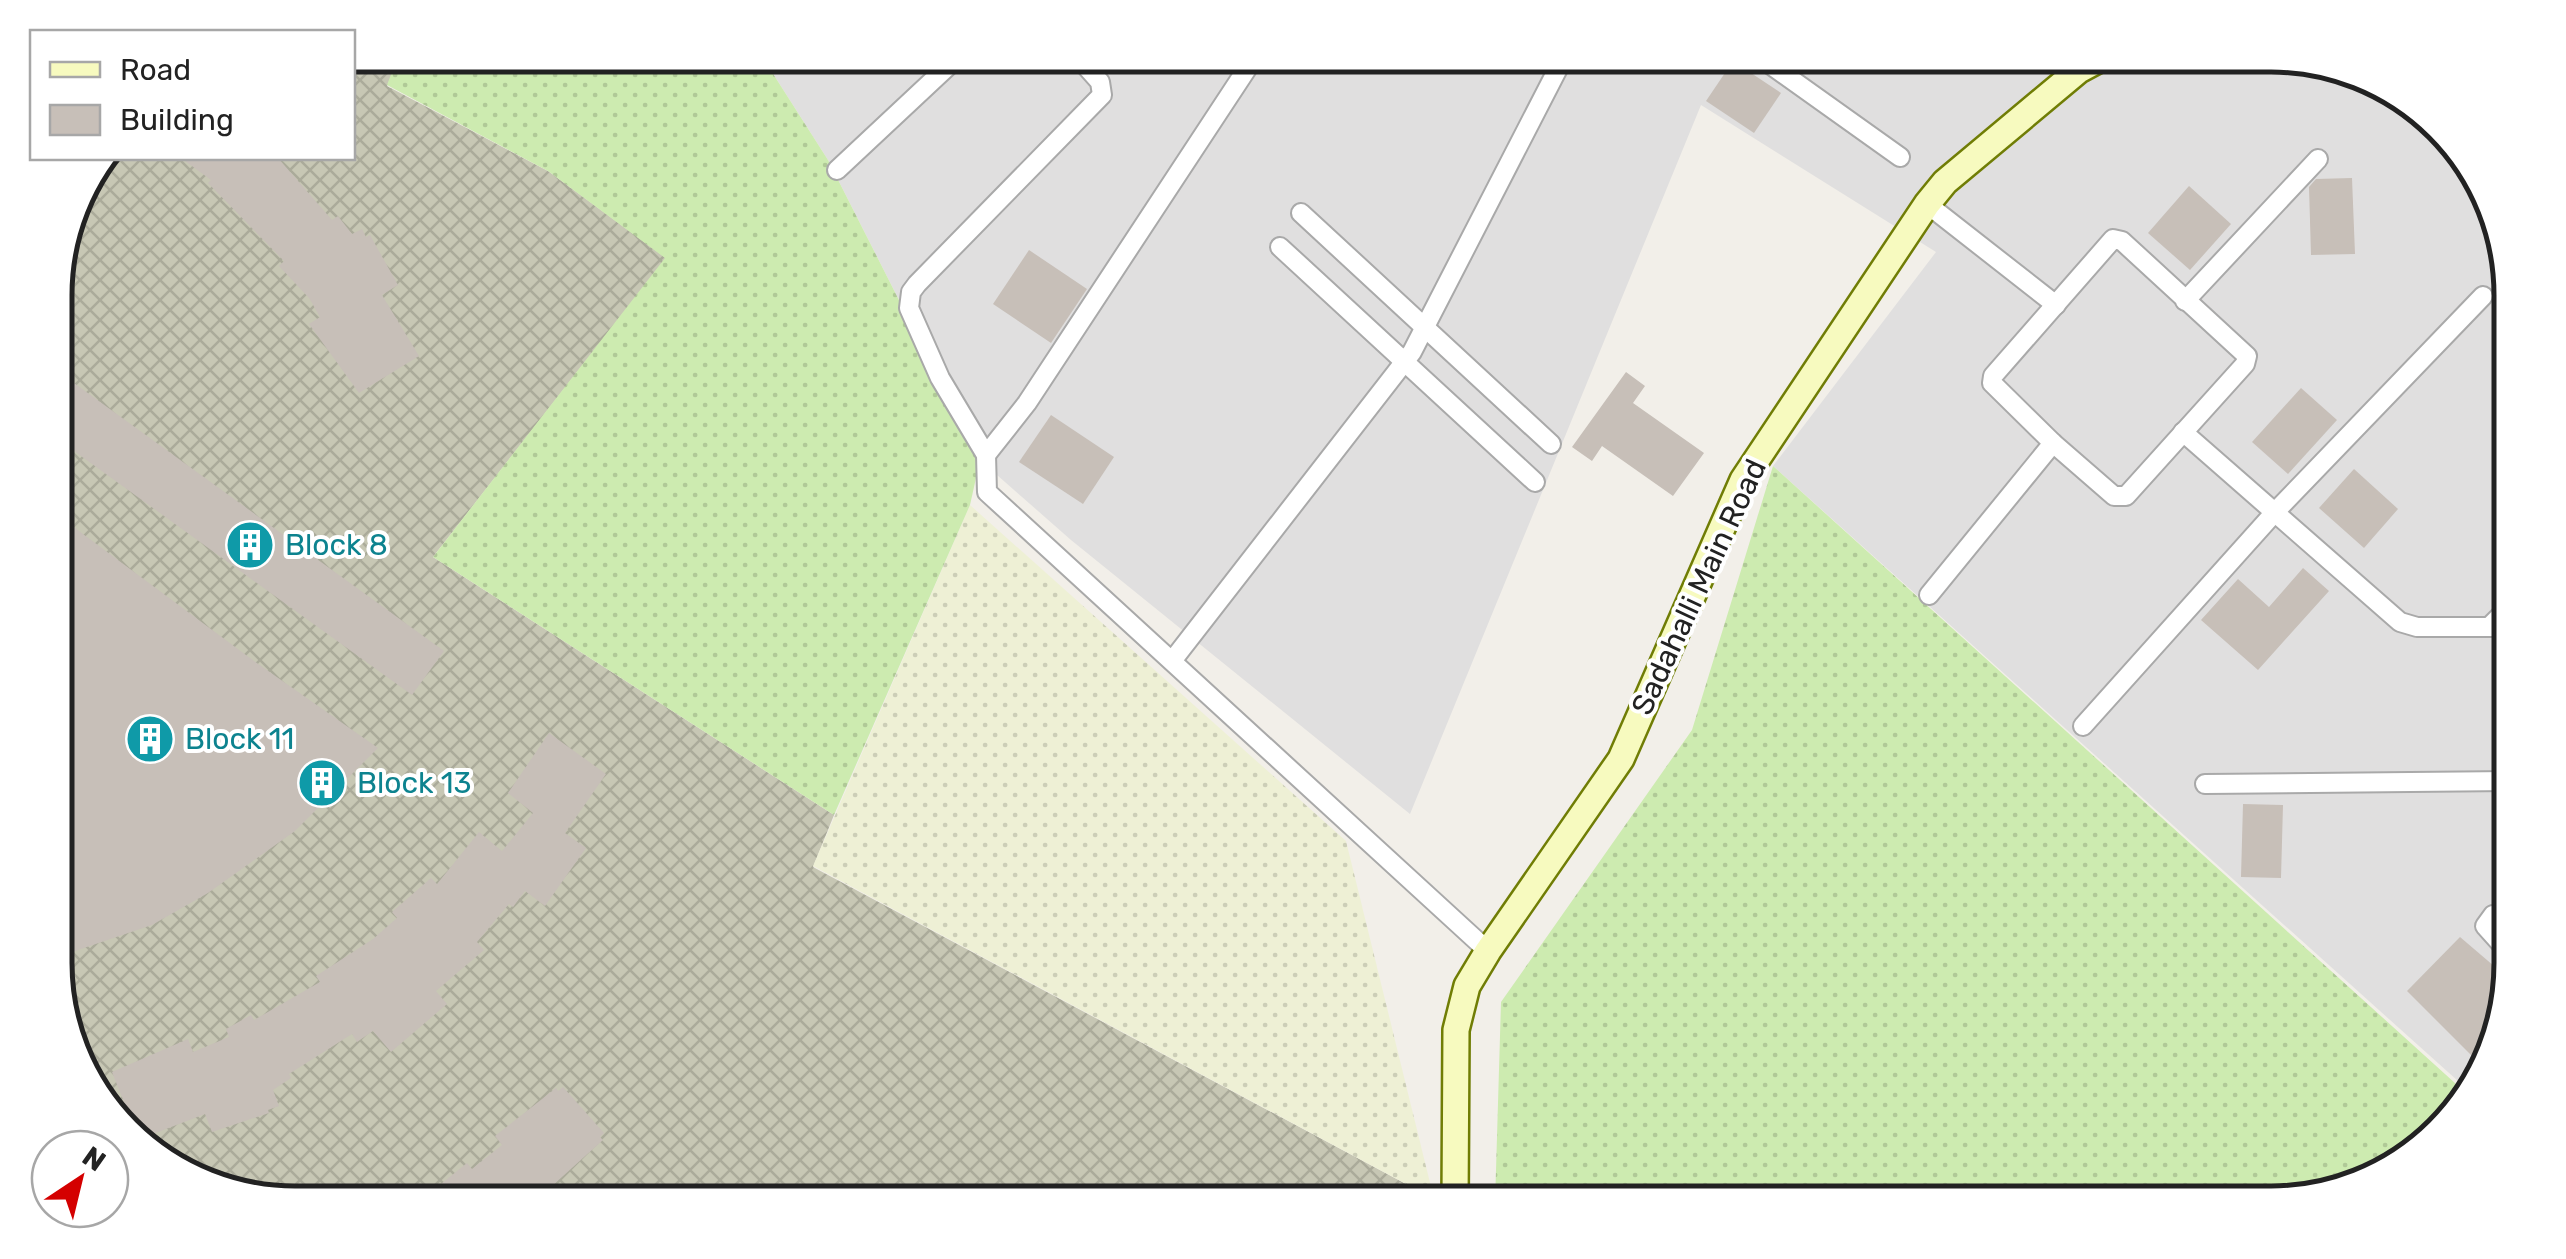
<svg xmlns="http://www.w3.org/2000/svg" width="2566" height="1259" viewBox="0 0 2566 1259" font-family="Rubik,sans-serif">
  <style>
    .residential { fill: #e0dfdf }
    .construction { fill: url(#construction-cross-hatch) }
    .farmland { fill: url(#farmland-dots) }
    .grass { fill: url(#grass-dots) }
    .building { fill: #c7bfb8 }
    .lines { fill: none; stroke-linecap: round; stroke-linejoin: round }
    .street-casing { stroke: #a9a9a9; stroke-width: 22 }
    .secondary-casing { stroke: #707d05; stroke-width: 30 }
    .street { stroke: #fff; stroke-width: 18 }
    .secondary { stroke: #f7fabf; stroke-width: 25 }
    .labels { text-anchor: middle; stroke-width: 8; stroke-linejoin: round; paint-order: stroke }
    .culture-label { font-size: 30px; fill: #0d838f; stroke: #fff; text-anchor: start }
    .street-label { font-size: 30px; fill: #222; stroke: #fff }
    .rim { fill: none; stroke: #222; stroke-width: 5 }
  </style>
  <defs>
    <pattern id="construction-cross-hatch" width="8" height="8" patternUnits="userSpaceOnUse" patternTransform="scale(2.5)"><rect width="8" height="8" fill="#c7c7b4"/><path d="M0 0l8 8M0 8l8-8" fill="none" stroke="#abab9a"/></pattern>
    <pattern id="farmland-dots" width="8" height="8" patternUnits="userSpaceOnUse" patternTransform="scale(2.5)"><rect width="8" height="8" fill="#eef0d5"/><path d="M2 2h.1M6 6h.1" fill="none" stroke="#ccceb7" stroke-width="1.8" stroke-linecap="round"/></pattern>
    <pattern id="grass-dots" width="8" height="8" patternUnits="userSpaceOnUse" patternTransform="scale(2.5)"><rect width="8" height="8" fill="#cdebb0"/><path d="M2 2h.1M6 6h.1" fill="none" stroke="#b0c997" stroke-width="1.8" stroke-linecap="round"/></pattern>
  </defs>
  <rect width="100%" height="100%" fill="#f2efe9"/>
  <polygon class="residential" points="761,55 2271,55 2376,80 2470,161 2509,265 2511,964 2486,1069 2468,1090 1773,466 1936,252 1701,105 1410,814 1071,540 980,460 828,160"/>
  <polygon class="construction" points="353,55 362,55 393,72 387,86 548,171 666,258 433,557 834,815 813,867 1434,1199 1434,1204 743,1204 684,1185 676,1204 295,1204 190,1179 104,1110 57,996 56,279 80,189 104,158 352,158"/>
  <polygon class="farmland" points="970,505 1346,841 1434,1199 813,866"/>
  <g class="grass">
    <polygon points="362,55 761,55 828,160 980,460 970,505 834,815 433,557 665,258 548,171 387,85 392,72"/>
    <polygon points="1773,466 2466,1093 2404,1164 2286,1204 1495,1204 1501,1002 1692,730"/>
    <polygon points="684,1184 743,1204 675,1204"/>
  </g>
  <g class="building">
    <polygon points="1733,61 1781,93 1754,133 1706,101"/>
    <polygon points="181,158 278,158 332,220 338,216 352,234 362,229 366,237 370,235 398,285 382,295 419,356 359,393 309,324 320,317 309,298 279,266 284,261 208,183 211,180"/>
    <polygon points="2352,178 2355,254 2311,255 2309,187 2316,179"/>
    <polygon points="2189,186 2231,224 2190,270 2148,233"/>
    <polygon points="1029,250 1087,289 1051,343 993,304"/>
    <polygon points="56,370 444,651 412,695 56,438"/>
    <polygon points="1626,372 1645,386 1633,403 1704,453 1673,496 1602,446 1592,461 1572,447"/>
    <polygon points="2301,388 2337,420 2288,474 2252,442"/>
    <polygon points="1051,415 1114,457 1083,504 1019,462"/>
    <polygon points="2354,469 2398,509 2364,548 2319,508"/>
    <polygon points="56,514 254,661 378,748 295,831 208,893 152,925 72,952 57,872"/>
    <polygon points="2303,568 2329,591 2258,670 2201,620 2238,579 2269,607"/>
    <polygon points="549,733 606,774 565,833 586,848 545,906 525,891 513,907 509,904 477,942 484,950 436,991 447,1004 391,1052 373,1031 357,1042 352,1034 289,1074 291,1078 273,1090 279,1106 268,1110 269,1113 212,1132 205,1114 140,1139 138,1137 112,1072 188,1039 193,1052 229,1037 226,1029 251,1015 254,1020 320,982 316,976 373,939 397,918 392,912 431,878 437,884 479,832 502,851 533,813 508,793"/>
    <polygon points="2243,804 2283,805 2281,878 2241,877"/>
    <polygon points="2460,937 2508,978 2486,1070 2407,991"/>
    <polygon points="563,1087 604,1133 600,1137 603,1140 552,1186 568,1204 411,1204 444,1188 441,1184 467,1163 472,1169 502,1145 495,1136 556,1088 558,1091"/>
  </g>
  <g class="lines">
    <g class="street-casing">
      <g id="street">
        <polyline points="1076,55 1100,82 1102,95 917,284 911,292 909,308 940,378 986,455 987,492 1488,951"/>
        <polyline points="1757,55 1900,157"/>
        <polyline points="837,170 960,55"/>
        <polyline points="1927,204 2056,305"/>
        <polyline points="1301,213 1551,444"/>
        <polygon points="2113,239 2122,241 2247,356 2245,364 2126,496 2114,496 2053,443 1992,383 1993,376"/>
        <polyline points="1280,247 1535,482"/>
        <polyline points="2185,301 2318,159"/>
        <polyline points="2183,432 2400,622 2417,627 2510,627"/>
        <polyline points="986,455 1027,403 1256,55"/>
        <polyline points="1929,595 2053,443"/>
        <polyline points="2489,627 2510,606"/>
        <polyline points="1172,661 1412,352 1565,55"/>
        <polyline points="2083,726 2275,512 2483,296"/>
        <polyline points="2205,784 2510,781"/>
        <polyline points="2511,915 2493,915 2485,926 2511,955"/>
      </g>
    </g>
    <g class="secondary-casing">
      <polyline id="secondary" points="1455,1204 1456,1030 1467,986 1488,951 1621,759 1743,480 1927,204 1945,182 2079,70 2107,55"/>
    </g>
    <use href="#street" class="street"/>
    <use href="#secondary" class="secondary"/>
  </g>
  <defs>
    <g id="building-disc" transform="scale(2.5)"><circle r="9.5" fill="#0f9aa8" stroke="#fff"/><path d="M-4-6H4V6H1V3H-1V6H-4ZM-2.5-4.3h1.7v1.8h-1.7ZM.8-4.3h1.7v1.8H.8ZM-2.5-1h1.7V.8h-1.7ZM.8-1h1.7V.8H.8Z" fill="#fff"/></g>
  </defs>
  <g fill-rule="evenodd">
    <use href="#building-disc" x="250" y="545"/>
    <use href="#building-disc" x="150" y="739"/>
    <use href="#building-disc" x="322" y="783"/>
  </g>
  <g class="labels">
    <g class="culture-label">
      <text x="285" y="555">Block 8</text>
      <text x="185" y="749">Block 11</text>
      <text x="357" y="793">Block 13</text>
    </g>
    <g class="street-label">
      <text transform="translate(1699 587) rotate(-65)" y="10">Sadahalli Main Road</text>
    </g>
  </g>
  <path d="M0 0H2566V1259H0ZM295 72H2271A223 223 0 0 1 2494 295V963A223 223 0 0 1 2271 1186H295A223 223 0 0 1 72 963V295A223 223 0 0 1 295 72Z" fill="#fff" fill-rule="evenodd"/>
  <path class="rim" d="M295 72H2271A223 223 0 0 1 2494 295V963A223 223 0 0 1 2271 1186H295A223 223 0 0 1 72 963V295A223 223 0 0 1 295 72Z"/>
  <rect x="30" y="30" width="325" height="130" fill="#ffffff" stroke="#a7a7a7" stroke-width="2.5"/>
  <rect x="50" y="62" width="50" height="15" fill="#f7fabf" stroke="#a7a7a7" stroke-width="2.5"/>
  <text x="120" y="80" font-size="30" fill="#222222">Road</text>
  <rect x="50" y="105" width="50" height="30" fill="#c7bfb8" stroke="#a7a7a7" stroke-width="2.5"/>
  <text x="120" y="130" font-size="30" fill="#222222">Building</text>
  <g transform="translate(80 1179) rotate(35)"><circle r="48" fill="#ffffff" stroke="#a7a7a7" stroke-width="2.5"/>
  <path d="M0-8L18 38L0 25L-18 38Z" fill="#d40000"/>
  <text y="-15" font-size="28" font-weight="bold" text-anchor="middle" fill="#222222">N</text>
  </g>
</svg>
